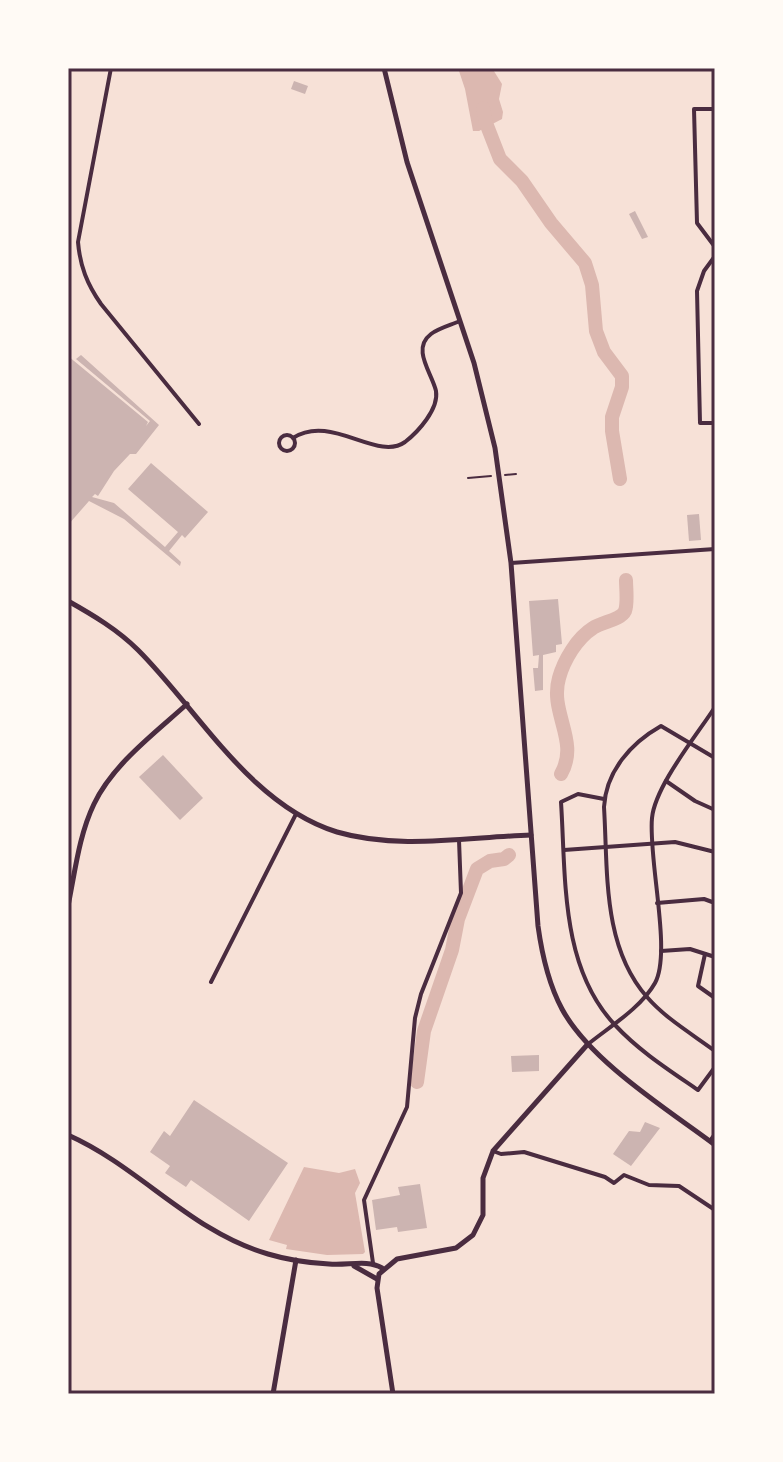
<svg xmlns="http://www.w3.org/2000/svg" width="783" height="1462" viewBox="0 0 783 1462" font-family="'Sofia Sans Condensed',sans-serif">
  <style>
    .water { fill: #dcb8b0 }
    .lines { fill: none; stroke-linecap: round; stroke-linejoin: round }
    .river { stroke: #dcb8b0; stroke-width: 14 }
    .building { fill: #ccb4b1 }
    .path { stroke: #4a2c40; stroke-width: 2 }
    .minor { stroke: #4a2c40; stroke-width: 4 }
    .tertiary { stroke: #4a2c40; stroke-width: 5 }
    .neatline { fill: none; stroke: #4a2c40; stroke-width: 3 }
  </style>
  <rect width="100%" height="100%" fill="#f7e1d7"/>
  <g class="water">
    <polygon points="458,68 492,68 502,84 499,99 503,112 502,119 479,131 473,131 465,89"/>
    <polygon points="304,1167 339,1173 355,1169 360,1183 355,1193 365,1252 363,1254 327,1255 286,1249 287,1245 269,1240"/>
  </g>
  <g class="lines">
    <g class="river">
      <polyline points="483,108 486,123 500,159 522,181 551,223 585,263 592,285 596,331 604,352 622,376 622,387 612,417 612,431 620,479"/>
      <path d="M 561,774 C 580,741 549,713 559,678 C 564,660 577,638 593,628 C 601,622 621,620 625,611 C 628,603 626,589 626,580"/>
      <polyline points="417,1082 424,1031 452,950 458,919 477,869 490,861 504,859 509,855"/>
    </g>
  </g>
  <g class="building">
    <polygon points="294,81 308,86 305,94 291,89"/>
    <polygon points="635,211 648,237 642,239 629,214"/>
    <polygon points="81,355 159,425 136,454 130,454 114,471 98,496 95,494 92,497 114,503 165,547 178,532 128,489 151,463 208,512 185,538 182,535 169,551 181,562 180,566 124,519 89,501 68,525 68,356 148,422 146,426 150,421 76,359"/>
    <polygon points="699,514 701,540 689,541 687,515"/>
    <polygon points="558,599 562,644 556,645 556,652 543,655 543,690 535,691 533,668 538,668 539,655 533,656 529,601"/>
    <polygon points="163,755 203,798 180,820 139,777"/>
    <polygon points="539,1055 539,1071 512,1072 511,1056"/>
    <polygon points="194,1100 288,1163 249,1221 191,1180 186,1187 165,1173 170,1166 150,1152 164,1131 170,1136"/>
    <polygon points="645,1122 660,1128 631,1166 613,1154 629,1131 640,1132"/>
    <polygon points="420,1184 427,1228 398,1232 397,1227 376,1230 372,1200 400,1195 398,1187"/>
  </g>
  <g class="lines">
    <g class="path">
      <polyline points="505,475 516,474"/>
      <polyline points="468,478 491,476"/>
    </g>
    <g class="minor">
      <path d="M 111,68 L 78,242 C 80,266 87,284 101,304 L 199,424"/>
      <polyline points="715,109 694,109 697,223 715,247"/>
      <polyline points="715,256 704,271 697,291 700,423 715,423"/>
      <circle cx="287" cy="443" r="8"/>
      <path d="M 293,438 C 331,413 377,462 405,442 C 418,432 439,409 436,391 C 432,373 411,349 431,334 C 439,328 451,325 460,321"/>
      <polyline points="511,563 715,549"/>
      <path d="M 715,758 L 661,726 C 631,743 606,771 604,807 C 608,871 602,946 647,997 C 665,1018 692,1034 715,1051"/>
      <polyline points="666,781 695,801 715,810"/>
      <path d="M 604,799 L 578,794 L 561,802 C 566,877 560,967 615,1025 C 639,1051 669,1070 698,1090 L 715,1067"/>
      <polyline points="564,850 675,842 715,852"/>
      <polyline points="657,903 704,899 715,903"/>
      <polyline points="661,951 690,949 715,957"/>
      <polyline points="705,954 698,986 715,998"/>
      <polyline points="211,982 296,814"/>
      <path d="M 587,1045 C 609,1027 641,1008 655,983 C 672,952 648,859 652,818 C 655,786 697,735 715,707"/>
      <polyline points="710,1141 715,1134"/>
      <polyline points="493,1151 501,1154 524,1152 605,1177 614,1183 624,1175 649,1185 679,1186 715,1210"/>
      <polyline points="373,1263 364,1200 407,1107 415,1018 421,994 461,893 459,840"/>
    </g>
    <g class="tertiary">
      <path d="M 384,68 L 407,162 L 474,363 L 495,448 L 511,563 L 538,926 C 542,955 548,983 562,1009 C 590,1061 667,1109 715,1145"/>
      <path d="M 68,601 C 93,615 118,630 138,650 C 199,711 250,805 337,832 C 398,850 468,837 531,835"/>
      <path d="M 68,906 C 75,872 79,835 94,804 C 113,764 155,733 187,704"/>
      <path d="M 68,1135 C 140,1167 191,1232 268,1254 C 288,1260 308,1263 329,1264 C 347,1266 367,1259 382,1268"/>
      <polyline points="354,1266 377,1279"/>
      <polyline points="273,1394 296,1260"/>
      <polyline points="393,1394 377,1288 379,1274 397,1259 456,1248 473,1235 483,1215 483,1178 493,1151 587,1045"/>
    </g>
  </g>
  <rect width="783" height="1462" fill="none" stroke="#fffaf5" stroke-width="140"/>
  <rect x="70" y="70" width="643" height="1322" class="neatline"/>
</svg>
